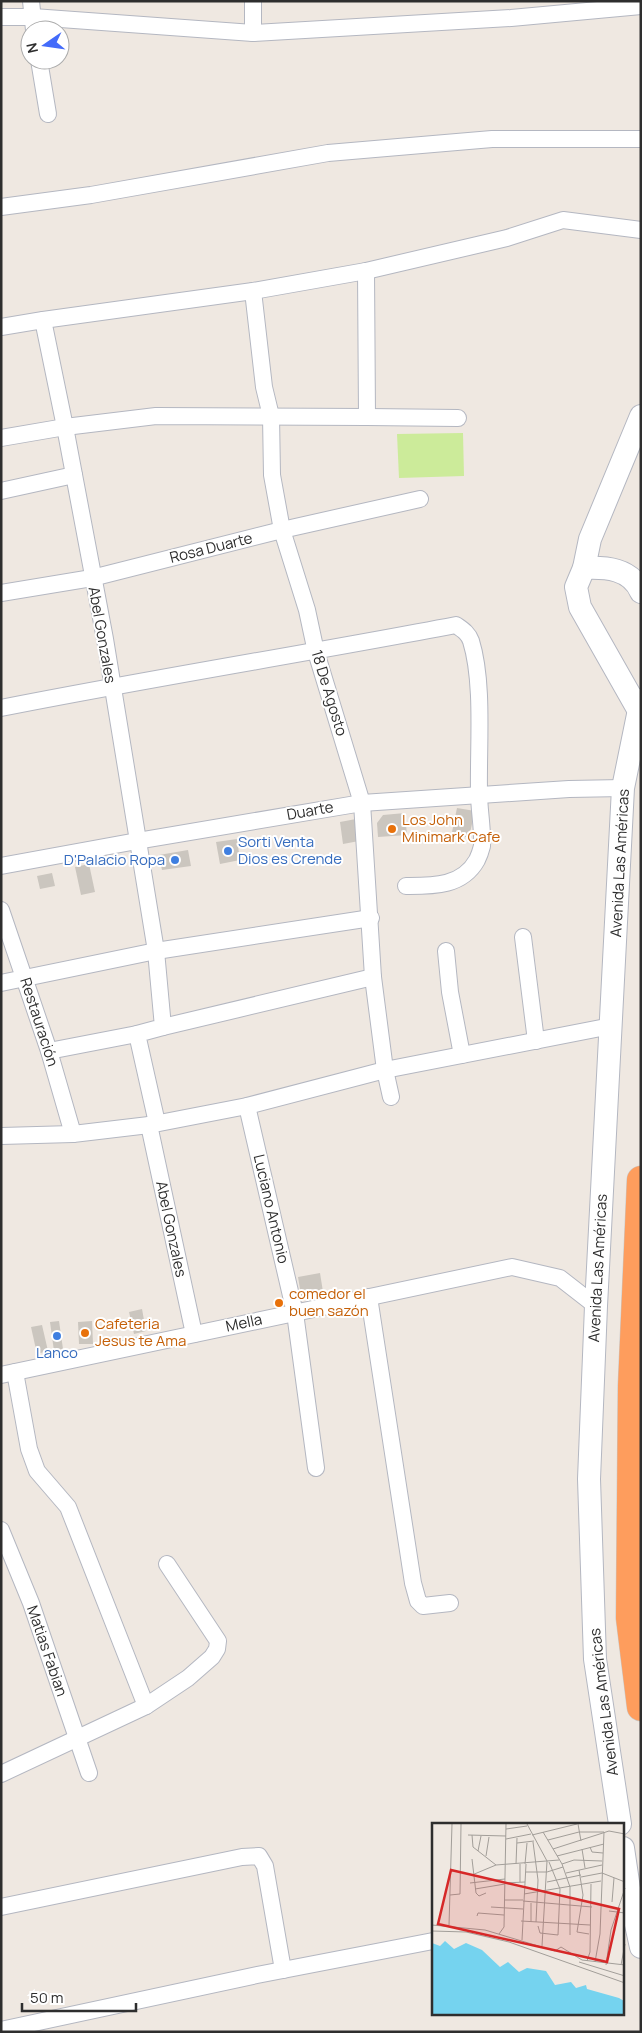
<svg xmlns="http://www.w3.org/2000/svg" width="642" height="2033" viewBox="0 0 642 2033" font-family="Manrope,sans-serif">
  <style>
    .pitch { fill: #cceb9a }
    .building { fill: #cbc6bf }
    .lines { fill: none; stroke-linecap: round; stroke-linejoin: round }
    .street-casing { stroke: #b4b7c1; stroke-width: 18 }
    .secondary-casing { stroke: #b4b7c1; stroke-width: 24 }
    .highway-casing { stroke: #c9c9c9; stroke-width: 29 }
    .street { stroke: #fff; stroke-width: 16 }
    .secondary { stroke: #fff; stroke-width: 22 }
    .highway { stroke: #fe9d5d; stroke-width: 28 }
    .food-dot { fill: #e8710a; stroke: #fff; stroke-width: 2 }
    .shop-dot { fill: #3f7fe0; stroke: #fff; stroke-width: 2 }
    .labels { text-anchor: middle; stroke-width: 4; stroke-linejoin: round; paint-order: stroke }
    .street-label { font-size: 15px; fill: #2e2e2e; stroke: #fff }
    .food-label { font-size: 15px; fill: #c56008; stroke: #fff; text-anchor: start }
    .shop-label { font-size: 15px; fill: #366cbe; stroke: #fff; text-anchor: start }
    .inset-road { fill: none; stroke: #a29e99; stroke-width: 1 }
    .view { fill: #d62828; fill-opacity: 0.15; stroke: #d62828; stroke-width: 2.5 }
    .inset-edge { fill: none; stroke: #2e2e2e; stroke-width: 2.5 }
  </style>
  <rect width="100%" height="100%" fill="#efe8e1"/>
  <polygon class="pitch" points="463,433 464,476 399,478 397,434"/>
  <g class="building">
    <polygon points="457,808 475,811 469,837 451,837"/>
    <polygon points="405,813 407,835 378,837 377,823 383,815"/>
    <polygon points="356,819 359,841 343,844 340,822"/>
    <polygon points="237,839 240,860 220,864 216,842"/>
    <polygon points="188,850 191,866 162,870 159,855"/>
    <polygon points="89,864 95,892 81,895 75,867"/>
    <polygon points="52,873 55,886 40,889 37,876"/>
    <polygon points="320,1273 324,1298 308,1301 301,1295 298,1277"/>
    <polygon points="142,1309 146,1331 134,1334 129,1312"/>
    <polygon points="59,1321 63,1349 54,1351 50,1322"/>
    <polygon points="92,1321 93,1344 79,1344 78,1322"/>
    <polygon points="42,1325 48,1351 37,1354 31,1327"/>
  </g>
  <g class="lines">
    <g class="street-casing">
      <g id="street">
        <polyline points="31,1 34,30"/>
        <polyline points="1,17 33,17 253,33 511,18 641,6"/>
        <polyline points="253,33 253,1"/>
        <polyline points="39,60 48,114"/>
        <polyline points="1,207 91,195 328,153 492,139 641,139"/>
        <polyline points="253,291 264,387 271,416 272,475 282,530 307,610 316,652 362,803 373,977 385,1070 391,1097"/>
        <polyline points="43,320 65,427 105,639 156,951 163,1027 137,1034 157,1123"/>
        <polyline points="1,327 43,320 253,291 366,271 507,238 563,220 641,230"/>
        <polyline points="367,417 458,418"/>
        <polyline points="1,438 65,427 156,416 367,417 366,271"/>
        <polyline points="1,491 74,475"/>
        <polyline points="1,593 92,578 282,530 420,499"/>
        <path d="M 1,708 C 152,678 304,654 456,625 C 463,630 468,633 471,641 C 484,683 478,747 479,793 C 479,810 483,829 482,846 C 481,850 479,856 477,860 C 462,887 432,886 406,886"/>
        <polyline points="1,866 137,841 362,803 569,789 623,788"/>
        <polyline points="1,910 49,1051 73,1134"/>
        <polyline points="523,937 536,1041"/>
        <polyline points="446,951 450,992 462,1055"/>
        <polyline points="1,983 156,951 371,918"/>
        <polyline points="163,1027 373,977"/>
        <polyline points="49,1051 137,1034"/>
        <polyline points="247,1106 295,1313 316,1468"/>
        <polyline points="149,1125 194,1334"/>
        <polyline points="1,1136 73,1134 149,1125 247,1106 385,1070 611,1026"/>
        <polyline points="369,1297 413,1583 418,1601 423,1606 450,1603"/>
        <polyline points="15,1372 29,1449 37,1471 68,1507 146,1706"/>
        <polyline points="1,1375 512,1267 560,1278 596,1306"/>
        <polyline points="1,1530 31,1603 89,1773"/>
        <polyline points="1,1774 146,1706 188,1678 212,1657 217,1649 218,1641 167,1564"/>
        <polyline points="1,1907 242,1857 259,1856 265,1866 283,1970"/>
        <polyline points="1,2030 257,1975 433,1941"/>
      </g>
    </g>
    <g class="secondary-casing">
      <g id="secondary">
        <path d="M 584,568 C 605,567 631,568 641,592"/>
        <polyline points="639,711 580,607 576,587 584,568 590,539 641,416"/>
        <polyline points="620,1824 595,1659 589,1479 596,1306 623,788 641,700"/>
        <polyline points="623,1848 631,1902 641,1947"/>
      </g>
    </g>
    <g class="highway-casing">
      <polyline id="highway" points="641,1180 632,1386 630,1618 641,1707"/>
    </g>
    <use href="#street" class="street"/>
    <use href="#secondary" class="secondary"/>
    <use href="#highway" class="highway"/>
  </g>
  <g class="food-dot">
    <circle cx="392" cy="829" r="5"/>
    <circle cx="279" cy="1303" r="5"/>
    <circle cx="85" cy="1333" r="5"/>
  </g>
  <g class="shop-dot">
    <circle cx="228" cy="851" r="5"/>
    <circle cx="175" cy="860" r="5"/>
    <circle cx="57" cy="1336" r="5"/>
  </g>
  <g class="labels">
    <g class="street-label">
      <text transform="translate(211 548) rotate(-14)" y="5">Rosa Duarte</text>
      <text transform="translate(102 635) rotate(80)" y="5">Abel Gonzales</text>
      <text transform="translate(329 693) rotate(73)" y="5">18 De Agosto</text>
      <text transform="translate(310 811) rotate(-10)" y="5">Duarte</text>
      <text transform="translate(620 863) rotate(-87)" y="5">Avenida Las Américas</text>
      <text transform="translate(39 1022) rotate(72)" y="5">Restauración</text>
      <text transform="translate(271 1209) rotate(77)" y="5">Luciano Antonio</text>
      <text transform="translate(171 1229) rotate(78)" y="5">Abel Gonzales</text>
      <text transform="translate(598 1268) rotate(-87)" y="5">Avenida Las Américas</text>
      <text transform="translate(244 1323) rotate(-12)" y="5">Mella</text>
      <text transform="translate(47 1651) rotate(71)" y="5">Matias Fabian</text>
      <text transform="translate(604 1702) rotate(-97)" y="5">Avenida Las Américas</text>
    </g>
    <g class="food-label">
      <text x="402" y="825">Los John<tspan x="402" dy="17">Minimark Cafe</tspan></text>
      <text x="289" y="1299">comedor el<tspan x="289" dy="17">buen sazón</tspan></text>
      <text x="95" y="1329">Cafeteria<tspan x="95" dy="17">Jesus te Ama</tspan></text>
    </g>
    <g class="shop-label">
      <text x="238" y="847">Sorti Venta<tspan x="238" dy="17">Dios es Crende</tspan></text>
      <text x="165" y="865" text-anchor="end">D'Palacio Ropa</text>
      <text x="57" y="1358" text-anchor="middle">Lanco</text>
    </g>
  </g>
  <g transform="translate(432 1823)">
    <rect width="192" height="192" fill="#efe8e1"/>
    <path d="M 13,118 L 22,126 L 34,120 L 50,127 L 68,144 L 76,139 L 87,149 L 95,145 L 114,148 L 123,162 L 139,159 L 144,165 L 154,162 L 155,166 L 187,175 L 192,178 L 192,192 L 0,192 L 0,120 L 8,123 Z" fill="#75d3ef"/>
    <path class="inset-road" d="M 95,1 L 115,38 L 110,123M 146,1 L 149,18M 74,6 L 95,3M 111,9 L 130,41 L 138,64 L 138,112M 36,12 L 74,13M 40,12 L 41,24 L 64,42M 100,12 L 145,1M 74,16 L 99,11M 116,17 L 147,9 L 172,9 L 168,111 L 163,139M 101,19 L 106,57 L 104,99M 85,20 L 102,18M 158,24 L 160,29 L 171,30M 121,26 L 177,8 L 193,11M 150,26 L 153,45M 46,28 L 49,13M 54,33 L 57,14M 125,33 L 172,21M 40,36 L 44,70 L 47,73 L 54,70M 84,41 L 85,15M 88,41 L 88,59M 93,41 L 95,20M 130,41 L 142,37 L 170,38M 147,47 L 151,72 L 145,109 L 157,111M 94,49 L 115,49 L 131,44M 134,50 L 170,42M 40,52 L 64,42 L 127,37M 149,54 L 170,50 L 193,59M 115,59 L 149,52M 38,60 L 73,56M 73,60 L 93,59M 43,66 L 73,61M 92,71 L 169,58M 18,72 L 28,71 L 29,1M 73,77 L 91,77M 91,78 L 160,84M 180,79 L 182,55M 99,80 L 99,99M 59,84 L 91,86M 177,88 L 193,90M 45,93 L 46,90 L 72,92M 89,98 L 158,102M 0,102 L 53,107 L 123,128 L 129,124M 17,102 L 20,1M 106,103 L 108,110 L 126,112 L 128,66 L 117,39M 0,108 L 34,109 L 77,119 L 193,160M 67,111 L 72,104 L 74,1M 90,117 L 94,41M 129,124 L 150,137 L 193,142M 155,138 L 158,129 L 159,61M 147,139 L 193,153M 174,142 L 179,107 L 193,65M 189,142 L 193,121"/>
    <path class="view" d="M 19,47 L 187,86 L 175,139 L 6,101 Z"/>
    <rect width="192" height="192" class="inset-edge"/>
  </g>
  <rect width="642" height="2033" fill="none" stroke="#2e2e2e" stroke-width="5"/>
  <g transform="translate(45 45) rotate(257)"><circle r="24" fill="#ffffff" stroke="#ababab"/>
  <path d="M0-4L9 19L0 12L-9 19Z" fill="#436bfa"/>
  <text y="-8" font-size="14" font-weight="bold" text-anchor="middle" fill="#2e2e2e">N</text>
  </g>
  <path d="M22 2003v8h114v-8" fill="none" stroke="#2e2e2e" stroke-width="2.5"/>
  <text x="30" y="2003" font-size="15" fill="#2e2e2e" stroke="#ffffff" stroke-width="4" paint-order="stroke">50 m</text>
</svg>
